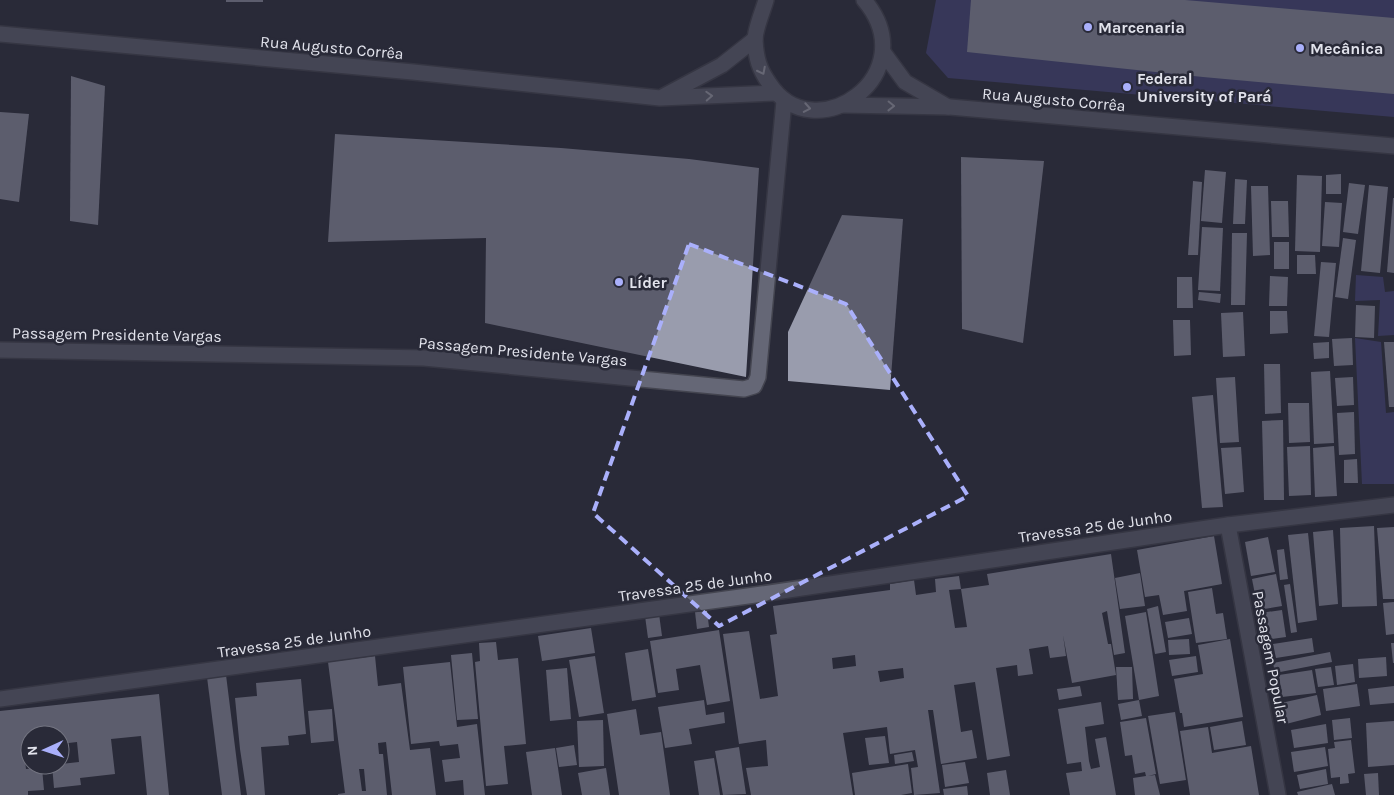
<svg xmlns="http://www.w3.org/2000/svg" width="1394" height="795" viewBox="0 0 1394 795" font-family="Karla,sans-serif">
  <style>
    .green { fill: #474880 }
    .building { fill: #999cad; fill-rule: evenodd }
    .lines { fill: none; stroke-linecap: round; stroke-linejoin: round }
    .street-casing { stroke: #444550; stroke-width: 18 }
    .secondary-casing { stroke: #444550; stroke-width: 18 }
    .street { stroke: #656776; stroke-width: 15 }
    .secondary { stroke: #656776; stroke-width: 15 }
    .oneway { stroke: #b0b1bd }
    .marked { fill: none; stroke: #aab0fb; stroke-width: 4; stroke-dasharray: 10 6; stroke-linejoin: round }
    .poi-dot { fill: #aab0fb; stroke: #292a38; stroke-width: 2 }
    .labels { text-anchor: middle; stroke-width: 5; stroke-linejoin: round; paint-order: stroke }
    .poi-label { font-size: 16px; font-weight: bold; fill: #e2e3ec; stroke: #292a38; text-anchor: start }
    .street-label { font-size: 16px; fill: #e2e3ec; stroke: #292a38 }
  </style>
  <rect width="100%" height="100%" fill="#292a38"/>
  <g class="green">
    <polygon points="936,0 1394,0 1394,117 948,78 926,53"/>
    <polygon points="1356,275 1383,277 1385,292 1394,291 1394,335 1378,336 1380,300 1355,301"/>
    <polygon points="1355,338 1381,342 1386,413 1394,412 1394,484 1362,484"/>
  </g>
  <g class="building">
    <rect x="226" y="0" width="37" height="2"/>
    <polygon points="971,0 1185,0 1394,18 1394,94 1203,77 967,52"/>
    <polygon points="71,76 105,86 98,225 70,221"/>
    <polygon points="0,112 29,114 19,202 0,199"/>
    <polygon points="335,134 561,148 689,159 759,168 746,377 485,323 486,238 328,242"/>
    <polygon points="961,157 1044,161 1023,343 962,329"/>
    <polygon points="1205,170 1226,172 1222,223 1201,221"/>
    <polygon points="1341,174 1341,194 1326,194 1326,175"/>
    <polygon points="1297,175 1322,176 1320,252 1295,251"/>
    <polygon points="1235,179 1247,180 1245,224 1233,224"/>
    <polygon points="1193,181 1202,182 1198,255 1188,255"/>
    <polygon points="1349,183 1365,185 1358,234 1343,232"/>
    <polygon points="1369,185 1388,187 1380,273 1361,271"/>
    <polygon points="1251,186 1268,186 1270,255 1253,256"/>
    <polygon points="1393,198 1394,198 1394,273 1387,272"/>
    <polygon points="1271,201 1288,201 1289,237 1272,237"/>
    <polygon points="1325,202 1342,203 1339,247 1322,246"/>
    <polygon points="842,215 903,219 890,390 788,381 788,332"/>
    <polygon points="1202,227 1223,228 1220,291 1198,290"/>
    <polygon points="1232,233 1247,233 1245,305 1231,305"/>
    <polygon points="1343,238 1356,240 1348,299 1335,297"/>
    <rect x="1274" y="242" width="15" height="27"/>
    <polygon points="1297,255 1315,255 1316,274 1297,274"/>
    <polygon points="1321,262 1336,263 1329,337 1314,336"/>
    <polygon points="1270,276 1288,277 1287,306 1269,306"/>
    <polygon points="1177,277 1192,277 1193,308 1177,308"/>
    <polygon points="1199,292 1221,294 1220,303 1198,300"/>
    <polygon points="1356,305 1375,306 1374,338 1355,337"/>
    <polygon points="1270,311 1287,311 1288,333 1270,334"/>
    <polygon points="1243,312 1245,356 1223,357 1221,313"/>
    <polygon points="1173,320 1190,320 1191,355 1174,356"/>
    <polygon points="1352,338 1353,365 1334,366 1332,339"/>
    <polygon points="1329,342 1329,358 1314,359 1313,343"/>
    <polygon points="1384,342 1394,342 1394,407 1389,407"/>
    <polygon points="1264,364 1280,364 1281,413 1265,414"/>
    <polygon points="1330,371 1334,443 1314,444 1311,372"/>
    <polygon points="1235,377 1239,442 1220,443 1216,378"/>
    <polygon points="1353,377 1354,405 1337,406 1335,378"/>
    <polygon points="1213,395 1223,507 1202,508 1192,397"/>
    <polygon points="1288,403 1309,403 1310,442 1289,443"/>
    <polygon points="1354,412 1355,454 1339,455 1337,413"/>
    <polygon points="1283,420 1284,500 1264,500 1262,421"/>
    <polygon points="1310,446 1311,495 1289,496 1287,447"/>
    <polygon points="1334,446 1337,496 1315,497 1313,448"/>
    <polygon points="1241,447 1244,492 1225,494 1221,448"/>
    <polygon points="1357,459 1358,483 1344,483 1344,460"/>
    <polygon points="1374,526 1377,606 1342,607 1340,528"/>
    <polygon points="1394,527 1394,599 1383,599 1377,528"/>
    <polygon points="1333,530 1338,604 1319,606 1313,532"/>
    <polygon points="1308,533 1317,620 1298,623 1288,535"/>
    <polygon points="1214,536 1222,584 1184,591 1187,611 1163,615 1159,595 1145,597 1137,550"/>
    <polygon points="1268,537 1275,572 1251,576 1245,542"/>
    <polygon points="1284,549 1288,579 1280,580 1277,550"/>
    <path d="M 1111,554 L 1125,653 L 1114,655 L 1107,611 L 1102,613 L 1108,644 L 1111,644 L 1116,675 L 1072,683 L 1063,635 L 1066,656 L 1050,658 L 1048,646 L 1029,649 L 1033,674 L 1018,676 L 1017,665 L 996,668 L 1010,756 L 987,760 L 975,682 L 954,685 L 961,732 L 972,730 L 977,758 L 941,764 L 933,710 L 928,710 L 940,793 L 914,795 L 911,768 L 918,767 L 915,750 L 890,754 L 887,727 L 843,733 L 853,795 L 751,795 L 746,768 L 768,766 L 766,740 L 739,744 L 723,634 L 749,631 L 760,699 L 778,696 L 770,635 L 777,634 L 773,606 L 890,590 L 890,584 L 914,580 L 916,595 L 936,592 L 935,579 L 959,576 L 961,589 L 949,590 L 955,628 L 967,627 L 961,589 L 989,585 L 987,574 ZM 855,655 L 856,666 L 833,669 L 832,658 ZM 903,668 L 904,678 L 880,682 L 878,671 Z"/>
    <polygon points="1140,573 1145,606 1120,609 1115,578"/>
    <polygon points="1276,574 1282,606 1258,610 1252,579"/>
    <polygon points="1290,584 1297,632 1291,633 1284,585"/>
    <polygon points="1212,588 1216,614 1223,613 1227,639 1196,643 1188,592"/>
    <polygon points="1394,602 1394,634 1386,635 1383,603"/>
    <polygon points="1158,606 1166,652 1155,654 1147,609"/>
    <polygon points="1282,610 1286,637 1265,640 1260,613"/>
    <polygon points="707,611 709,627 697,629 695,612"/>
    <polygon points="1146,612 1159,696 1139,700 1125,616"/>
    <polygon points="659,614 662,636 648,638 645,616"/>
    <polygon points="1189,618 1192,634 1168,638 1165,622"/>
    <polygon points="591,628 595,653 542,661 538,636"/>
    <polygon points="719,630 730,701 707,705 700,665 676,669 679,690 658,693 650,641"/>
    <polygon points="1312,638 1314,652 1276,658 1273,644"/>
    <polygon points="1189,639 1190,654 1169,655 1168,640"/>
    <polygon points="1230,639 1243,717 1184,727 1182,713 1180,713 1174,679 1203,674 1198,645"/>
    <polygon points="496,642 498,660 518,658 526,744 504,746 508,784 486,786 475,662 480,661 479,643"/>
    <polygon points="1391,643 1394,643 1394,663 1393,663"/>
    <polygon points="648,649 656,697 632,701 625,653"/>
    <polygon points="1330,652 1332,662 1275,673 1273,663"/>
    <polygon points="472,653 478,719 457,720 451,655"/>
    <path d="M 375,656 L 378,686 L 401,683 L 410,750 L 430,748 L 436,795 L 392,795 L 386,742 L 378,743 L 379,754 L 383,754 L 387,795 L 338,795 L 338,794 L 345,793 L 328,662 ZM 359,769 L 364,769 L 366,791 L 362,791 Z"/>
    <polygon points="595,656 604,713 579,717 569,660"/>
    <polygon points="1196,656 1198,672 1172,676 1169,660"/>
    <polygon points="1386,657 1387,676 1359,678 1358,659"/>
    <polygon points="450,662 457,727 477,724 485,795 464,795 463,780 445,782 442,760 460,758 458,744 440,746 439,741 411,744 403,667"/>
    <polygon points="1353,664 1355,682 1337,685 1335,666"/>
    <polygon points="1116,667 1132,667 1133,699 1118,700"/>
    <polygon points="1331,667 1334,685 1318,687 1315,669"/>
    <polygon points="567,668 571,719 550,721 546,670"/>
    <polygon points="1312,670 1316,693 1282,697 1279,675"/>
    <polygon points="226,675 241,795 222,795 207,677"/>
    <polygon points="301,679 306,734 288,736 289,745 261,747 265,795 247,795 240,749 235,698 257,696 256,683"/>
    <polygon points="1357,684 1360,706 1326,711 1323,689"/>
    <polygon points="1080,686 1082,696 1059,700 1057,689"/>
    <polygon points="1394,686 1394,703 1370,705 1368,689"/>
    <polygon points="159,694 169,795 147,795 141,736 111,739 115,774 80,778 81,785 54,788 52,765 79,762 77,742 60,744 60,735 56,734 30,735 30,752 24,753 26,769 42,768 44,790 28,791 28,795 0,795 0,711"/>
    <polygon points="1317,695 1321,715 1286,724 1281,703"/>
    <polygon points="704,700 706,715 724,712 725,723 689,729 692,744 665,748 658,707"/>
    <polygon points="1139,700 1142,716 1121,720 1118,704"/>
    <polygon points="1101,702 1104,724 1085,727 1089,761 1091,769 1100,767 1095,739 1106,737 1116,795 1070,795 1066,773 1082,771 1081,762 1067,764 1058,709"/>
    <polygon points="332,709 334,741 311,743 308,711"/>
    <polygon points="636,709 640,735 661,732 670,795 619,795 607,714"/>
    <polygon points="1175,712 1186,780 1160,784 1148,716"/>
    <polygon points="1146,718 1156,774 1148,776 1155,775 1160,795 1135,795 1133,778 1146,776 1145,772 1135,774 1132,755 1125,756 1120,722"/>
    <polygon points="1350,718 1352,738 1334,740 1332,720"/>
    <polygon points="603,720 604,766 579,767 577,721"/>
    <polygon points="1242,721 1246,745 1214,750 1210,727"/>
    <polygon points="1394,721 1394,765 1368,767 1366,723"/>
    <polygon points="1326,724 1328,743 1294,748 1291,730"/>
    <polygon points="1208,727 1212,753 1251,746 1259,795 1190,795 1180,731"/>
    <polygon points="885,736 889,763 869,765 865,738"/>
    <polygon points="1351,740 1355,773 1348,774 1349,783 1340,784 1340,777 1331,778 1328,749 1335,748 1334,742"/>
    <polygon points="574,745 577,765 559,767 556,748"/>
    <polygon points="739,747 746,794 723,795 715,751"/>
    <polygon points="1325,747 1328,766 1294,772 1291,752"/>
    <polygon points="555,748 562,795 532,795 526,752"/>
    <polygon points="912,752 914,761 895,764 894,755"/>
    <polygon points="714,758 720,795 699,795 694,761"/>
    <polygon points="965,762 969,783 945,787 942,765"/>
    <polygon points="908,764 912,793 901,795 855,795 852,773"/>
    <polygon points="606,768 610,795 582,795 578,773"/>
    <polygon points="1326,769 1328,784 1300,789 1297,775"/>
    <polygon points="1006,770 1010,795 990,795 987,773"/>
    <polygon points="1378,773 1379,795 1366,795 1364,774"/>
    <polygon points="1332,784 1335,795 1298,795 1297,792"/>
    <polygon points="967,786 968,795 944,795 943,789"/>
  </g>
  <g class="lines">
    <g class="street-casing">
      <g id="street">
        <polyline points="0,350 424,358 744,389 754,386 758,377 784,101"/>
        <polyline points="1228,525 1278,795"/>
        <polyline points="0,699 755,595 1228,525 1394,505"/>
      </g>
    </g>
    <g class="secondary-casing">
      <g id="secondary">
        <path d="M 766,0 C 763,11 755,29 755,40 C 756,58 759,69 769,83 C 814,153 927,74 864,0"/>
        <polyline points="0,34 413,72 660,98 775,93"/>
        <polyline points="883,52 905,82 948,107"/>
        <polyline points="664,96 722,65 755,39"/>
        <polyline points="843,105 950,107 1394,146"/>
      </g>
    </g>
    <use href="#street" class="street"/>
    <use href="#secondary" class="secondary"/>
  </g>
  <defs><path id="oneway-chevron" d="M-2-3.5L2.5 0L-2 3.5" fill="none" stroke-width="1.6" stroke-linecap="round" stroke-linejoin="round" transform="scale(1.25)"/></defs>
  <g class="oneway">
    <use href="#oneway-chevron" transform="translate(762 71) rotate(63)"/>
    <use href="#oneway-chevron" transform="translate(709 96) rotate(-3)"/>
    <use href="#oneway-chevron" transform="translate(891 106) rotate(1)"/>
    <use href="#oneway-chevron" transform="translate(807 108) rotate(10)"/>
  </g>
  <path d="M0 0H1394V795H0ZM 689,244 L 846,304 L 968,496 L 719,626 L 593,513 Z" fill="#292a38" fill-opacity=".55" fill-rule="evenodd"/>
  <path class="marked" d="M 689,244 L 846,304 L 968,496 L 719,626 L 593,513 Z"/>
  <g class="poi-dot">
    <circle cx="1088" cy="27" r="5"/>
    <circle cx="1300" cy="48" r="5"/>
    <circle cx="1127" cy="87" r="5"/>
    <circle cx="619" cy="282" r="5"/>
  </g>
  <g class="labels">
    <g class="poi-label">
      <text x="1098" y="33">Marcenaria</text>
      <text x="1310" y="54">Mecânica</text>
      <text x="1137" y="84">Federal<tspan x="1137" dy="18">University of Pará</tspan></text>
      <text x="629" y="288">Líder</text>
    </g>
    <g class="street-label">
      <text transform="translate(332 47) rotate(5)" y="6">Rua Augusto Corrêa</text>
      <text transform="translate(1054 99) rotate(5)" y="6">Rua Augusto Corrêa</text>
      <text transform="translate(117 334) rotate(1)" y="6">Passagem Presidente Vargas</text>
      <text transform="translate(523 351) rotate(5)" y="6">Passagem Presidente Vargas</text>
      <text transform="translate(1095 526) rotate(-8)" y="6">Travessa 25 de Junho</text>
      <text transform="translate(695 585) rotate(-8)" y="6">Travessa 25 de Junho</text>
      <text transform="translate(294 641) rotate(-8)" y="6">Travessa 25 de Junho</text>
      <text transform="translate(1271 657) rotate(79)" y="6">Passagem Popular</text>
    </g>
  </g>
  <g transform="translate(45 750) rotate(267)"><circle r="24" fill="#292a38" stroke="#737480"/>
  <path d="M0-4L9 19L0 12L-9 19Z" fill="#aab0fb"/>
  <text y="-8" font-size="14" font-weight="bold" text-anchor="middle" fill="#e2e3ec">N</text>
  </g>
</svg>
